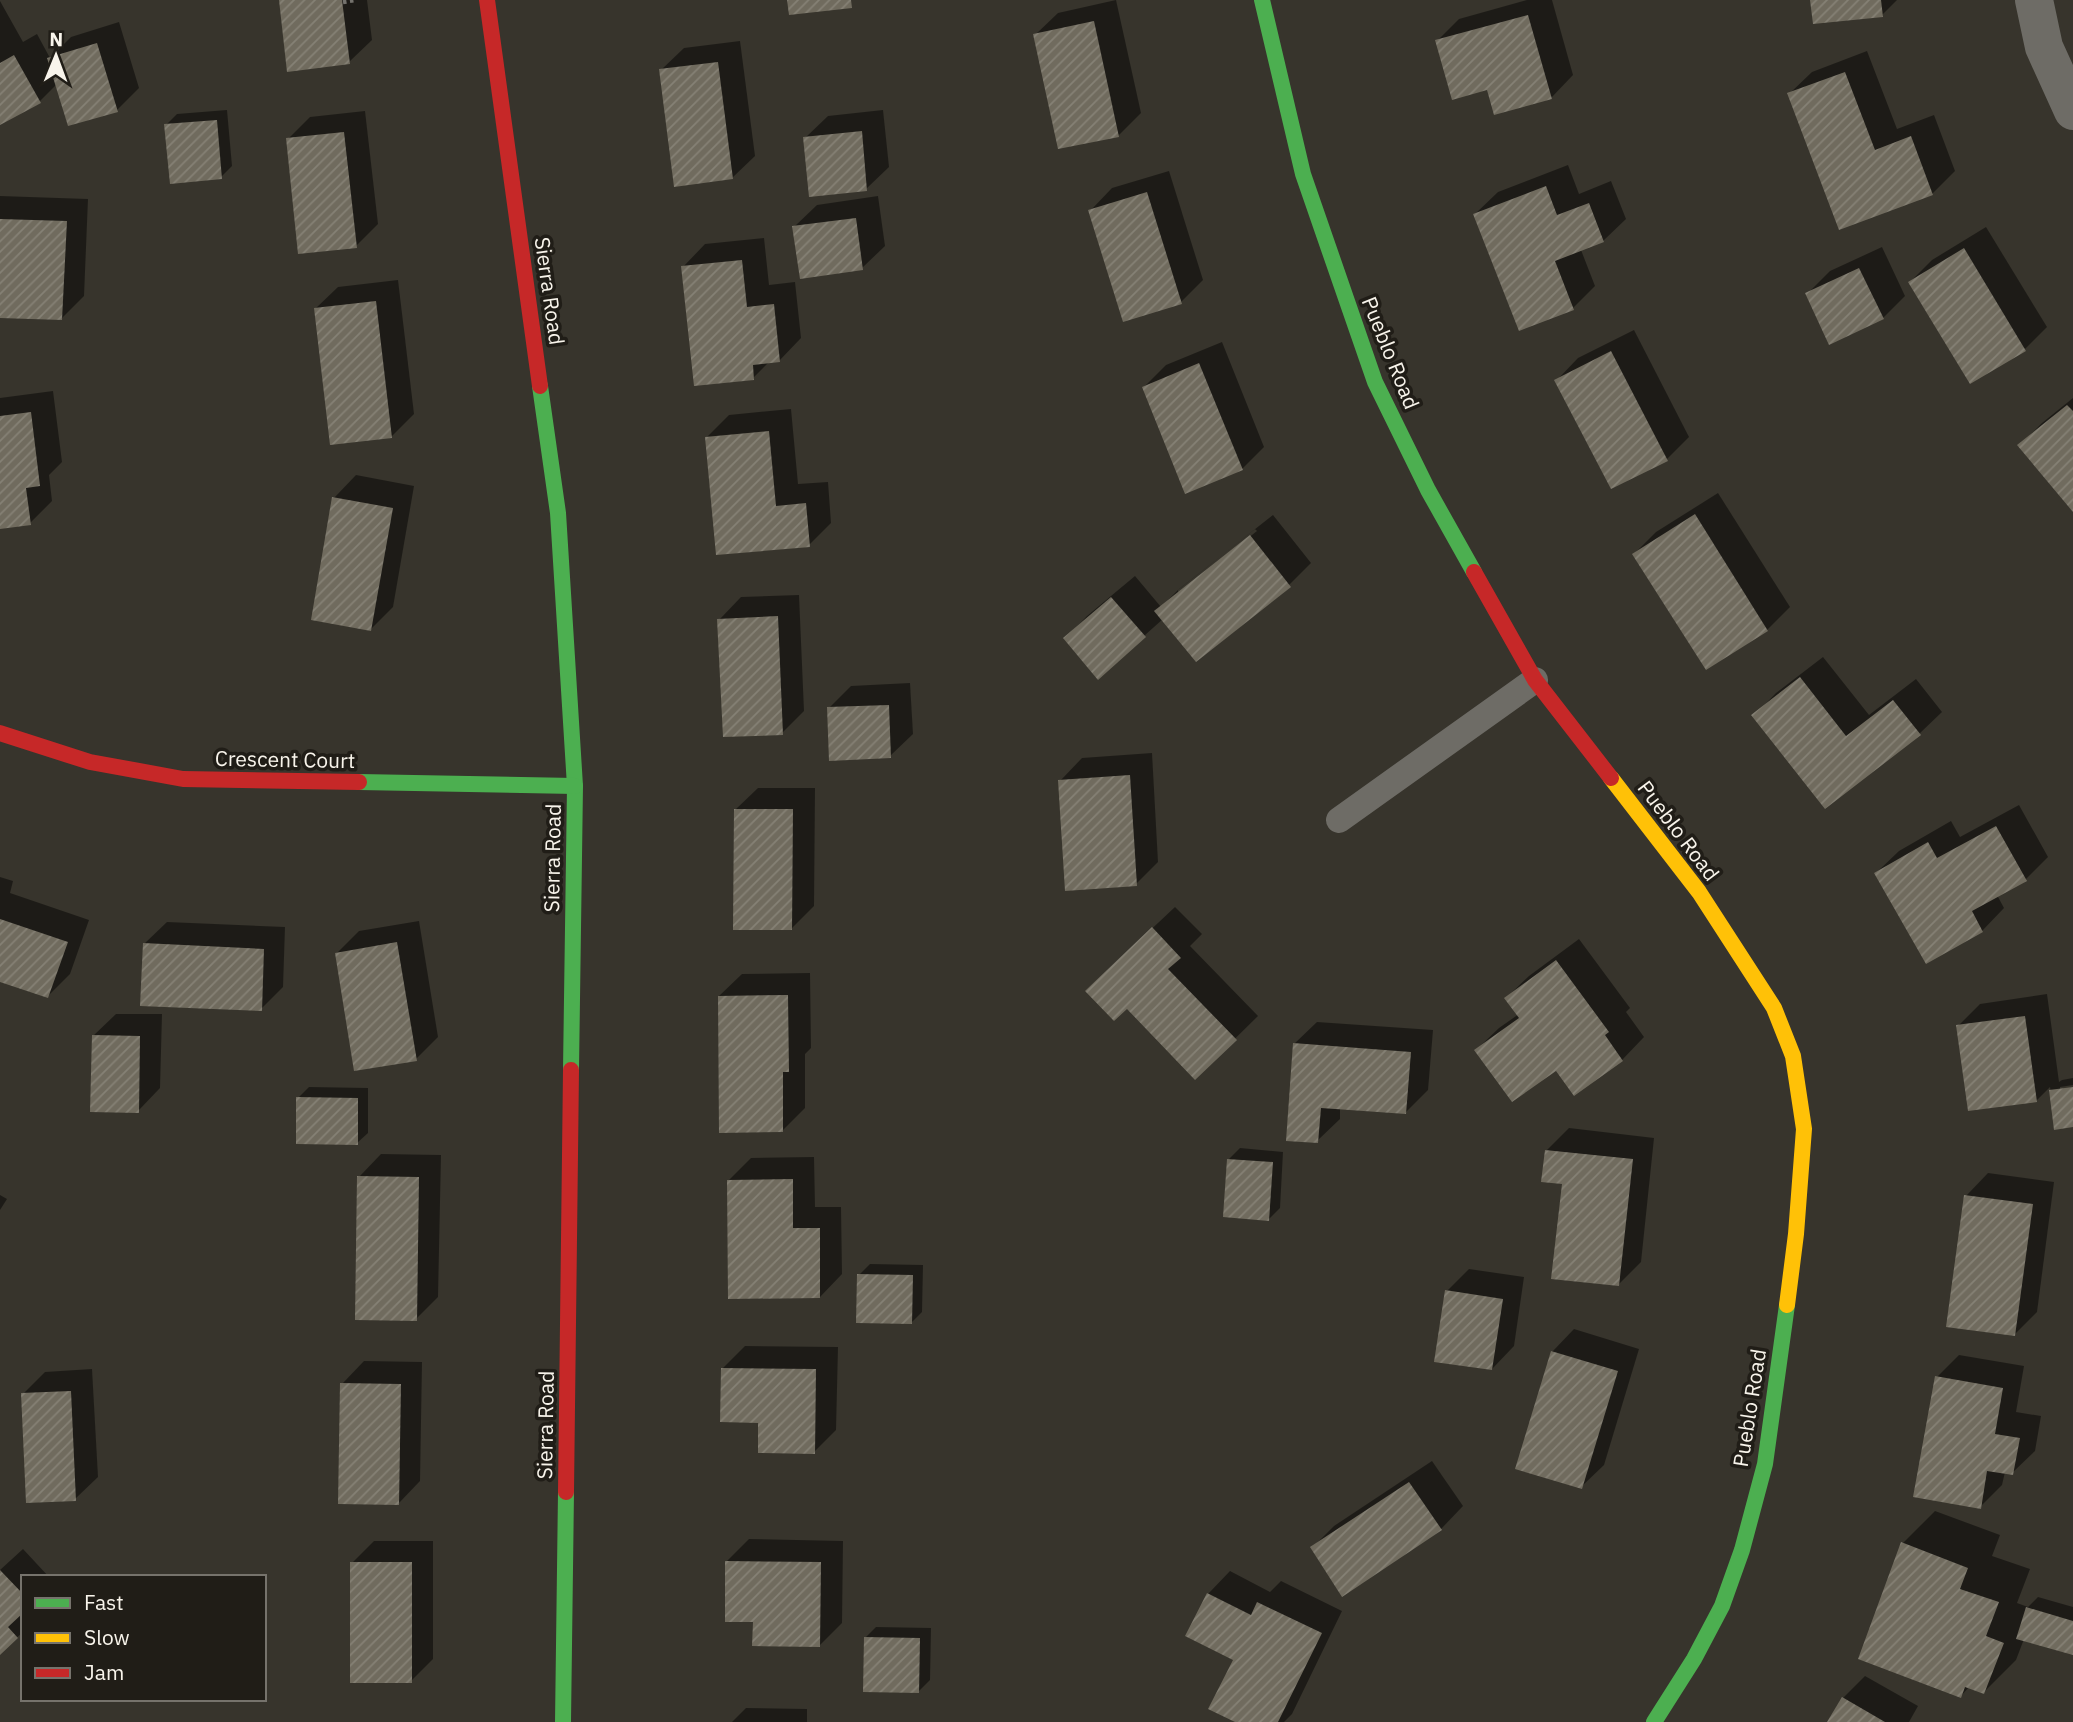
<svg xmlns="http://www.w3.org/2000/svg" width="2073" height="1722" viewBox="0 0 2073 1722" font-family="'IBM Plex Sans',sans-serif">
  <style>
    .shadow { fill: #0007; fill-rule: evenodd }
    .building { fill: url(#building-hatch) }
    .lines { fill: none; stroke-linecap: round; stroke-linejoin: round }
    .path { stroke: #74726d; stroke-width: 4.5; stroke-dasharray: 3.5 3.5; stroke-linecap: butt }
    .lane { stroke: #6e6c66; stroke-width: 26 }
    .street { stroke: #6e6c66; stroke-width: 38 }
    .fast { stroke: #4caf50; stroke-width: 16 }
    .slow { stroke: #ffc107; stroke-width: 16 }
    .jam { stroke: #c62828; stroke-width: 16 }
    .labels { text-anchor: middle; stroke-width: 7; stroke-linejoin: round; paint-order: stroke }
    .street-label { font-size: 21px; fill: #f8f4eb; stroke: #201d17 }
  </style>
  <defs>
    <pattern id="building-hatch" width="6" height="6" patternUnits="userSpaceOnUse" patternTransform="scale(1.75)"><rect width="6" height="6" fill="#706b5e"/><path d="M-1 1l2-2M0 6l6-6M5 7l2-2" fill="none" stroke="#858175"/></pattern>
  </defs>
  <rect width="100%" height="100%" fill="#37342c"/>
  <g class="shadow">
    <polygon points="280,0 367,0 372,40 349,62"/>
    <polygon points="1116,0 1141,113 1119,135 1035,35 1058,13"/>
    <polygon points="1527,0 1552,0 1573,75 1551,98 1488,88 1437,41 1459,19"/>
    <polygon points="1812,0 1897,0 1882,15"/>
    <polygon points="0,1 23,42 37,34 50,58 71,37 119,22 139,88 117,110 57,84 40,101 0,123"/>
    <polygon points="740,41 755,156 732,178 661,70 684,48"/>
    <polygon points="1867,51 1897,129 1934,115 1955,171 1932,194 1789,94 1812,72"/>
    <polygon points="227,110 232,166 221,177 166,125 177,114"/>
    <polygon points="883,110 889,167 866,189 805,138 828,116"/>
    <polygon points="365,111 378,224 356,246 288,139 310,117"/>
    <polygon points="1568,165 1579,194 1611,181 1626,219 1603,241 1581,250 1595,286 1573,308 1475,214 1498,192"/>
    <polygon points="1169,171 1203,280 1181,302 1090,211 1112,188"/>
    <polygon points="0,196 88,199 84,296 62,318 0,317"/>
    <polygon points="878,196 885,246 862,268 794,227 817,205"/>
    <polygon points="1986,227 2047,327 2025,349 1910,282 1932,260"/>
    <polygon points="764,238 769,285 795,282 801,338 779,361 770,361 753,378 683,267 705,244"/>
    <polygon points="1882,247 1905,296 1883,318 1808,293 1830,271"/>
    <polygon points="398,280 414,414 392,436 315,309 338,287"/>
    <polygon points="1634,330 1689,437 1667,459 1556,381 1578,358"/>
    <polygon points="1222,342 1264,447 1242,469 1144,387 1166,365"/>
    <polygon points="53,391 62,462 49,475 52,501 30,523 0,527 0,398"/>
    <polygon points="2073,398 2073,509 2020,445 2042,423"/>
    <polygon points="791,409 798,484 828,482 831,523 809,545 707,437 729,415"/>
    <polygon points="356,475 414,486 393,607 371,629 334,498"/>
    <polygon points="1718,493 1790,607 1767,630 1706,668 1634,554 1656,532"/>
    <path d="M 1273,515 L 1311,563 L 1289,585 L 1163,619 L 1098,677 L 1065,639 L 1087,616 L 1135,576 L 1161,607 L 1179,589 ZM 1255,529 L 1257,531 L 1178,594 L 1178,590 Z"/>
    <polygon points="799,595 804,711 782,733 719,620 741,597"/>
    <polygon points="1823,657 1869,715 1916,679 1942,712 1919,734 1825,807 1754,716 1776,693"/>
    <polygon points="910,683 913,734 890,756 829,708 851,686"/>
    <polygon points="1152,753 1158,862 1136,884 1060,781 1082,758"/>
    <polygon points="758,788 815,788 814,906 792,928 735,810"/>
    <polygon points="2019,805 2048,857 2026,879 1997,895 2004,908 1982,931 1876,873 1899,851 1951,821 1960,837"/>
    <polygon points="0,877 13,881 10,893 89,920 70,974 48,996 0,980"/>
    <polygon points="1175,907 1202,934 1190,946 1258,1016 1196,1077 1109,969"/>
    <polygon points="419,921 438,1037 416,1059 337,953 359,931"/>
    <polygon points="167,922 285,927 283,987 261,1009 144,944"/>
    <polygon points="1579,939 1630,1008 1626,1012 1644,1037 1622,1060 1574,1094 1556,1069 1476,1050 1499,1028 1519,1014 1506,998 1529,976"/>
    <polygon points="810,973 811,1048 805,1054 805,1108 783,1130 719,996 742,974"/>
    <polygon points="2047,994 2059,1082 2062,1080 2073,1078 2073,1085 2060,1087 2060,1090 2073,1089 2073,1125 2056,1128 2050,1087 2036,1101 1958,1026 1980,1004"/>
    <polygon points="116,1014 162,1014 160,1088 138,1111 93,1036"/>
    <polygon points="1317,1022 1433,1030 1428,1090 1406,1112 1340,1108 1340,1119 1317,1141 1294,1044"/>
    <polygon points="309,1087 368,1088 368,1133 357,1143 298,1098"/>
    <polygon points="1569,1128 1654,1138 1641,1262 1619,1284 1546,1151"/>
    <polygon points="1240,1148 1283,1152 1280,1208 1269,1219 1229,1159"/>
    <polygon points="381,1154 441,1155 438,1297 416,1319 359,1177"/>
    <polygon points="814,1157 815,1207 841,1207 842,1274 820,1297 729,1180 751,1158"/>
    <polygon points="1988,1173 2054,1182 2037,1312 2015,1334 1966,1196"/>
    <polygon points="0,1195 7,1199 0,1210"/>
    <polygon points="870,1264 923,1265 922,1312 911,1323 859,1275"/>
    <polygon points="1469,1269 1524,1277 1514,1346 1492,1369 1447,1291"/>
    <polygon points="1574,1329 1639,1349 1604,1465 1581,1487 1552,1352"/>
    <polygon points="745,1346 838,1347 836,1430 814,1452 760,1421 722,1369"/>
    <polygon points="1959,1355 2024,1366 2016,1412 2041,1416 2035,1451 2012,1473 2005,1472 2002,1485 1980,1507 1937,1377"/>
    <polygon points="364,1361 422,1362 420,1481 398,1504 342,1384"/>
    <polygon points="92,1369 98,1477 75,1499 23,1394 45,1372"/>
    <polygon points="1432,1461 1463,1506 1441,1529 1343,1594 1312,1548 1334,1526"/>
    <polygon points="1935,1511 2000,1535 1992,1556 2030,1569 2017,1603 2028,1607 2038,1597 2073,1607 2073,1653 2024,1639 2016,1660 1984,1692 1969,1687 1961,1696 1903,1543"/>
    <polygon points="749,1539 843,1541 842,1623 820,1645 754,1621 727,1561"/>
    <polygon points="374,1541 433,1541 433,1659 411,1681 352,1563"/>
    <polygon points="23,1549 49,1577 23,1577 23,1632 0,1653 0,1570"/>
    <polygon points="1230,1571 1270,1592 1281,1581 1342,1611 1292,1714 1284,1722 1239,1722 1235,1659 1187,1636 1208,1594"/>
    <polygon points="876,1627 931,1628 930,1680 919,1691 865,1638"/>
    <polygon points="1865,1676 1918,1706 1909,1722 1829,1722 1843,1698"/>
    <polygon points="746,1708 807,1709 807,1722 732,1722"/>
  </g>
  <g class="building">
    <polygon points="279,0 342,0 350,64 287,72"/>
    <polygon points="787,0 851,0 852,8 789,15"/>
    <polygon points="1810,0 1881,0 1883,17 1813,24"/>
    <polygon points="1528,15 1552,99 1494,115 1487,90 1452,100 1435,40"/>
    <polygon points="1094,21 1119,137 1058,149 1033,34"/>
    <polygon points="97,43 118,112 68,126 47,58"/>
    <polygon points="14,55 41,103 0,125 0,63"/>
    <polygon points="718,62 733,179 674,187 659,69"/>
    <polygon points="1845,72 1875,150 1911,136 1933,195 1839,230 1787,93"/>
    <polygon points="217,120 222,179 170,184 164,124"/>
    <polygon points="862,131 867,191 809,197 803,137"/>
    <polygon points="344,132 357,248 298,254 286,138"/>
    <polygon points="1546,186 1557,215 1589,203 1604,242 1555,261 1574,310 1519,331 1473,214"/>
    <polygon points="1147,192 1182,304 1123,322 1088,210"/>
    <polygon points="856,218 863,270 800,279 792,226"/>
    <polygon points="0,219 67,221 62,320 0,318"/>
    <polygon points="1964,248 2026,351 1970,384 1908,282"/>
    <polygon points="742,260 747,307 774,304 780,362 753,365 754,380 694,386 681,266"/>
    <polygon points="1859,268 1884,319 1829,345 1805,293"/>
    <polygon points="376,301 392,438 330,445 314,308"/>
    <polygon points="1611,351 1668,461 1611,489 1554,380"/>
    <polygon points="1199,363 1243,470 1185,494 1142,387"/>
    <polygon points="2067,405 2073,411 2073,512 2017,445"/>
    <polygon points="31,412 40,486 26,488 31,525 0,529 0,416"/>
    <polygon points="769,431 776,506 806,503 810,547 716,555 705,437"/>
    <polygon points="332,497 393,508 371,631 311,620"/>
    <polygon points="1695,514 1768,631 1706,670 1632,554"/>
    <polygon points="1250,535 1291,587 1196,662 1154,611"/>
    <polygon points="1111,597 1146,637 1098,680 1063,638"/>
    <polygon points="778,616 783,735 723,737 717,619"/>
    <polygon points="1800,677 1846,736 1893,700 1921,735 1825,809 1751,715"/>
    <polygon points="889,705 891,758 829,761 827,707"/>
    <polygon points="1130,775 1137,886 1065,891 1058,780"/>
    <polygon points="734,809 793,809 792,930 733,930"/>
    <polygon points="1996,826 2027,881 1972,911 1983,932 1926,964 1874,873 1928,842 1937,858"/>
    <polygon points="0,919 68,942 48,998 0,982"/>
    <polygon points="1152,927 1181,958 1168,969 1237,1040 1195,1080 1127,1009 1114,1021 1085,991"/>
    <polygon points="397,942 417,1061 354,1071 335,953"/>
    <polygon points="143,943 264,949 262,1011 140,1006"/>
    <polygon points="1556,960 1609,1032 1605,1035 1623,1061 1574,1096 1556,1071 1512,1102 1474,1050 1519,1018 1504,998"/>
    <polygon points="788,995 789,1072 783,1072 783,1132 719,1133 718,996"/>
    <polygon points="2025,1016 2037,1102 1968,1111 1956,1025"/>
    <polygon points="92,1035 140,1036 139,1113 90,1112"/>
    <polygon points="1293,1043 1411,1052 1406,1114 1321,1108 1318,1143 1286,1141"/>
    <polygon points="2073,1087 2073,1127 2054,1130 2049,1090"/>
    <polygon points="296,1097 358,1098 358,1145 296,1144"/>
    <polygon points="1545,1150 1633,1159 1619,1286 1551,1279 1562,1184 1541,1182"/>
    <polygon points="1227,1159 1273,1162 1269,1221 1223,1217"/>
    <polygon points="357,1176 419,1177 417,1321 355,1320"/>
    <polygon points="793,1179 793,1228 820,1228 820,1298 728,1299 727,1180"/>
    <polygon points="1964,1195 2033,1204 2015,1336 1946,1327"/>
    <polygon points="857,1274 913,1275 912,1324 856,1323"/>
    <polygon points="1445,1290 1503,1299 1492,1370 1434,1362"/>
    <polygon points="1551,1351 1618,1371 1582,1489 1515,1469"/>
    <polygon points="721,1368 816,1369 815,1454 758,1453 758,1423 720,1422"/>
    <polygon points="1935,1376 2003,1388 1995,1434 2020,1438 2013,1475 1987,1471 1981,1509 1913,1497"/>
    <polygon points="340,1383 401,1384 399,1505 338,1504"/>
    <polygon points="71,1391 76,1501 26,1503 21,1393"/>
    <polygon points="1409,1482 1442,1530 1342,1597 1310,1547"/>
    <polygon points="1901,1542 1968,1568 1960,1589 1999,1602 1986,1636 2004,1643 1984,1694 1965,1687 1961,1698 1858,1659"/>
    <polygon points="725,1561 821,1562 820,1647 752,1646 753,1622 725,1622"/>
    <rect x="350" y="1562" width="62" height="121"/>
    <polygon points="0,1570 23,1594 23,1613 8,1627 18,1638 0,1655"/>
    <polygon points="1207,1593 1251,1615 1257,1602 1322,1633 1278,1722 1235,1722 1208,1709 1233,1660 1185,1636"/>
    <polygon points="2026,1607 2073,1621 2073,1655 2016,1639"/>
    <polygon points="864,1637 920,1638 919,1693 863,1692"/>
    <polygon points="1842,1697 1885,1722 1827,1722"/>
  </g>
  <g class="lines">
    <polyline class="path" points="343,2 355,0"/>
    <polyline class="lane" points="1339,820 1535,680"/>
    <polyline class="street" points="2034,0 2044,47 2073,111"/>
    <g class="fast">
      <polyline points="1262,0 1303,174 1375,382 1428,490 1474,572"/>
      <polyline points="540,386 558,513 575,786 571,1070"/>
      <polyline points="359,782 575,786"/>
      <polyline points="563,1722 566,1492"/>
      <polyline points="1654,1722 1694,1659 1722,1606 1742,1550 1765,1464 1787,1305"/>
    </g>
    <polyline class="slow" points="1611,778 1699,892 1774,1008 1793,1056 1804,1129 1796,1234 1787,1305"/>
    <g class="jam">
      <polyline points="487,0 540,386"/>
      <polyline points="1474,572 1535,680 1611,778"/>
      <polyline points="0,733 90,762 183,779 359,782"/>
      <polyline points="566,1492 571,1070"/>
    </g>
  </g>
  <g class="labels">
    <g class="street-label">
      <text transform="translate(549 291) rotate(82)" y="7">Sierra Road</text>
      <text transform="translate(1390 353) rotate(68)" y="7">Pueblo Road</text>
      <text transform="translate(285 760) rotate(1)" y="7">Crescent Court</text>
      <text transform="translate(1678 831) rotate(53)" y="7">Pueblo Road</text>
      <text transform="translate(553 858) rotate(-89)" y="7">Sierra Road</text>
      <text transform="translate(1750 1408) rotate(-81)" y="7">Pueblo Road</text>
      <text transform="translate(546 1425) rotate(-89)" y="7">Sierra Road</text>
    </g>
  </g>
  <rect x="21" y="1575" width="245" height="126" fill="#201d17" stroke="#76736c" stroke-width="2"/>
  <rect x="35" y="1598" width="35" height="10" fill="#4caf50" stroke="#76736c" stroke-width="2"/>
  <text x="84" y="1610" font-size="21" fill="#f8f4eb">Fast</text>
  <rect x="35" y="1633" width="35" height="10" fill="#ffc107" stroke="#76736c" stroke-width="2"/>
  <text x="84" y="1645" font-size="21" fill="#f8f4eb">Slow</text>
  <rect x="35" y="1668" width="35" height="10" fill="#c62828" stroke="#76736c" stroke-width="2"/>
  <text x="84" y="1680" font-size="21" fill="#f8f4eb">Jam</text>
  <g transform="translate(56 56) rotate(1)" stroke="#201d17" stroke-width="5" paint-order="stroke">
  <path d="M0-5L12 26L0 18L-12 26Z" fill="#f8f4eb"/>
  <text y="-10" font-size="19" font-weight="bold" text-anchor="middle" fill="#f8f4eb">N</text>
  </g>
</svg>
